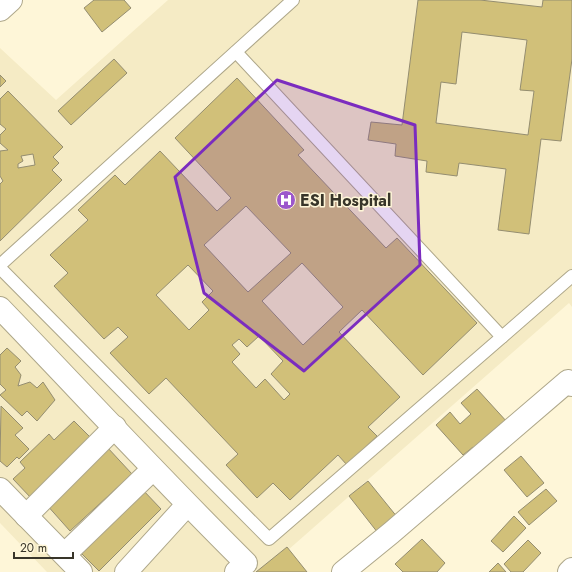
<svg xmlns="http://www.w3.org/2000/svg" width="572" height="572" viewBox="0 0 572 572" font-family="Jost,sans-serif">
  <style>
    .built { fill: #f5ebc5 }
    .building { fill: #d1c079; stroke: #948d70; fill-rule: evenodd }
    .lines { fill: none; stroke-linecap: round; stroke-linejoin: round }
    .service-casing { stroke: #aea78a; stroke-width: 14 }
    .minor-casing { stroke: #aea78a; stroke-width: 24 }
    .tertiary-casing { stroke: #aea78a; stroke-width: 24 }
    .service { stroke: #fff; stroke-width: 12 }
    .minor { stroke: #fff; stroke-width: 22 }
    .tertiary { stroke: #fff; stroke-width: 22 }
    .marked { fill: #7b2cbf; fill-opacity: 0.2; stroke: #7b2cbf; stroke-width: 3; stroke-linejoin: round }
    .labels { text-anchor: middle; stroke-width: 3; stroke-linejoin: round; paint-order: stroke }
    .poi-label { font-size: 16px; font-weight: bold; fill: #383529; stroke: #fef6d8; text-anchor: start }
  </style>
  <rect width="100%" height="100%" fill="#fef6d8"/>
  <polygon class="built" points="168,0 572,0 572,307 569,303 263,572 47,572 0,523 0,48 56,100"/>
  <g class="building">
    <polygon points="94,0 124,0 131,8 102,32 84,8"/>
    <path d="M 418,0 L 480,0 L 542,7 L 543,0 L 572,0 L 572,59 L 561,141 L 541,139 L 529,234 L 498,230 L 506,169 L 459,163 L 457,176 L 426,172 L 427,161 L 395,156 L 396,144 L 368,140 L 371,122 L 402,125 ZM 462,32 L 527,40 L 520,90 L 534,91 L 528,135 L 436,123 L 441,82 L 456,84 Z"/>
    <polygon points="114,59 127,73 71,125 58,111"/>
    <polygon points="0,75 6,81 0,87"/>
    <path d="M 237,78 L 304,150 L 298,155 L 386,248 L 397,238 L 477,323 L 423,375 L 362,310 L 339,332 L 400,397 L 368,427 L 377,436 L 347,465 L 338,455 L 290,500 L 273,483 L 257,498 L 226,465 L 238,454 L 166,378 L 149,394 L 110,353 L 128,337 L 118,327 L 104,339 L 54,286 L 68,273 L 50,255 L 88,220 L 78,210 L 115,175 L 125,185 L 160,151 L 217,211 L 231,198 L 175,138 ZM 246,206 L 291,253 L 248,292 L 204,245 ZM 302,263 L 343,307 L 303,345 L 262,301 ZM 188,265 L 213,291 L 202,302 L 209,310 L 189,330 L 156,295 ZM 259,336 L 283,361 L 271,374 L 290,394 L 284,400 L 265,379 L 256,388 L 232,362 L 240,354 L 232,345 L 239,339 L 247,347 Z"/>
    <path d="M 8,91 L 63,147 L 53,157 L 59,163 L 52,170 L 62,180 L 0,241 L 0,184 L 3,181 L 0,176 L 0,151 L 8,150 L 0,143 L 0,135 L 6,129 L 0,124 L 0,99 ZM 33,154 L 35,165 L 18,168 L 18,164 L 23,161 L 21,156 Z"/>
    <polygon points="7,348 21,361 15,367 21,375 18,386 30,382 37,388 43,382 55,400 37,421 27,411 22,416 0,395 6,390 0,384 0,355"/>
    <polygon points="477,389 508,423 477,451 473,447 463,455 436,425 450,412 460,424 471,414 461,403"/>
    <polygon points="1,406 23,428 15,435 29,449 19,459 17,457 7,467 0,461"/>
    <polygon points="74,421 93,440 38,488 41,491 32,499 13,479 25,468 20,462 49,434 54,440"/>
    <polygon points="107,447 132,474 70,531 46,504"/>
    <polygon points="521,456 544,483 527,497 504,470"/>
    <polygon points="368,481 398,518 378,533 349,496"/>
    <polygon points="142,489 161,509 99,571 79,551"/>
    <polygon points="546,489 557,501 529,525 518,512"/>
    <polygon points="514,516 526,528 503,552 491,541"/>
    <polygon points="422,539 445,563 437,572 403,572 395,564"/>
    <polygon points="528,540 541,553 523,572 511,572 504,564"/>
    <polygon points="287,547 307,572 256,572"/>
    <polygon points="498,563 506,572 489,572"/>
  </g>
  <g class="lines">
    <g class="service-casing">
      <g id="service">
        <polyline points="236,52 502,337 572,276"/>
        <polyline points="0,265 293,0"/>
        <polyline points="0,268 269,539 502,337"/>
      </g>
    </g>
    <g class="minor-casing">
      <g id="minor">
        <path d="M 0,308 C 82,393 162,480 246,563 L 236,572"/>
        <polyline points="0,489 81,572"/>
        <polyline points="26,516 115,427"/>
        <polyline points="65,554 153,469"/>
        <polyline points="126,572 187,505"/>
        <polyline points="343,572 391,533 568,381 572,385"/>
        <polyline points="569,572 572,569"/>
      </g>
    </g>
    <g class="tertiary-casing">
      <polyline id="tertiary" points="0,10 11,0"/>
    </g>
    <use href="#service" class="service"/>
    <use href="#minor" class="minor"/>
    <use href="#tertiary" class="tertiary"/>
  </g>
  <path class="marked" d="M 277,80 L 415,125 L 420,265 L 304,371 L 204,293 L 175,177 Z"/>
  <defs>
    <g id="hospital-disc" transform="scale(1)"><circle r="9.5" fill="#9c57cc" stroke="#fef6d8"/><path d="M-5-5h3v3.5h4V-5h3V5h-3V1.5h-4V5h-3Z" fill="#fff"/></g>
  </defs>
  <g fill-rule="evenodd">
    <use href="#hospital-disc" x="286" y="200"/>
  </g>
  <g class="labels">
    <g class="poi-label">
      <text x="300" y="206">ESI Hospital</text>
    </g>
  </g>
  <path d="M14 552v6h59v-6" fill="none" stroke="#383529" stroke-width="2"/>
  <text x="20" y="552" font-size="12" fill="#383529" stroke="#fef6d8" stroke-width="3" paint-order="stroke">20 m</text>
</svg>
